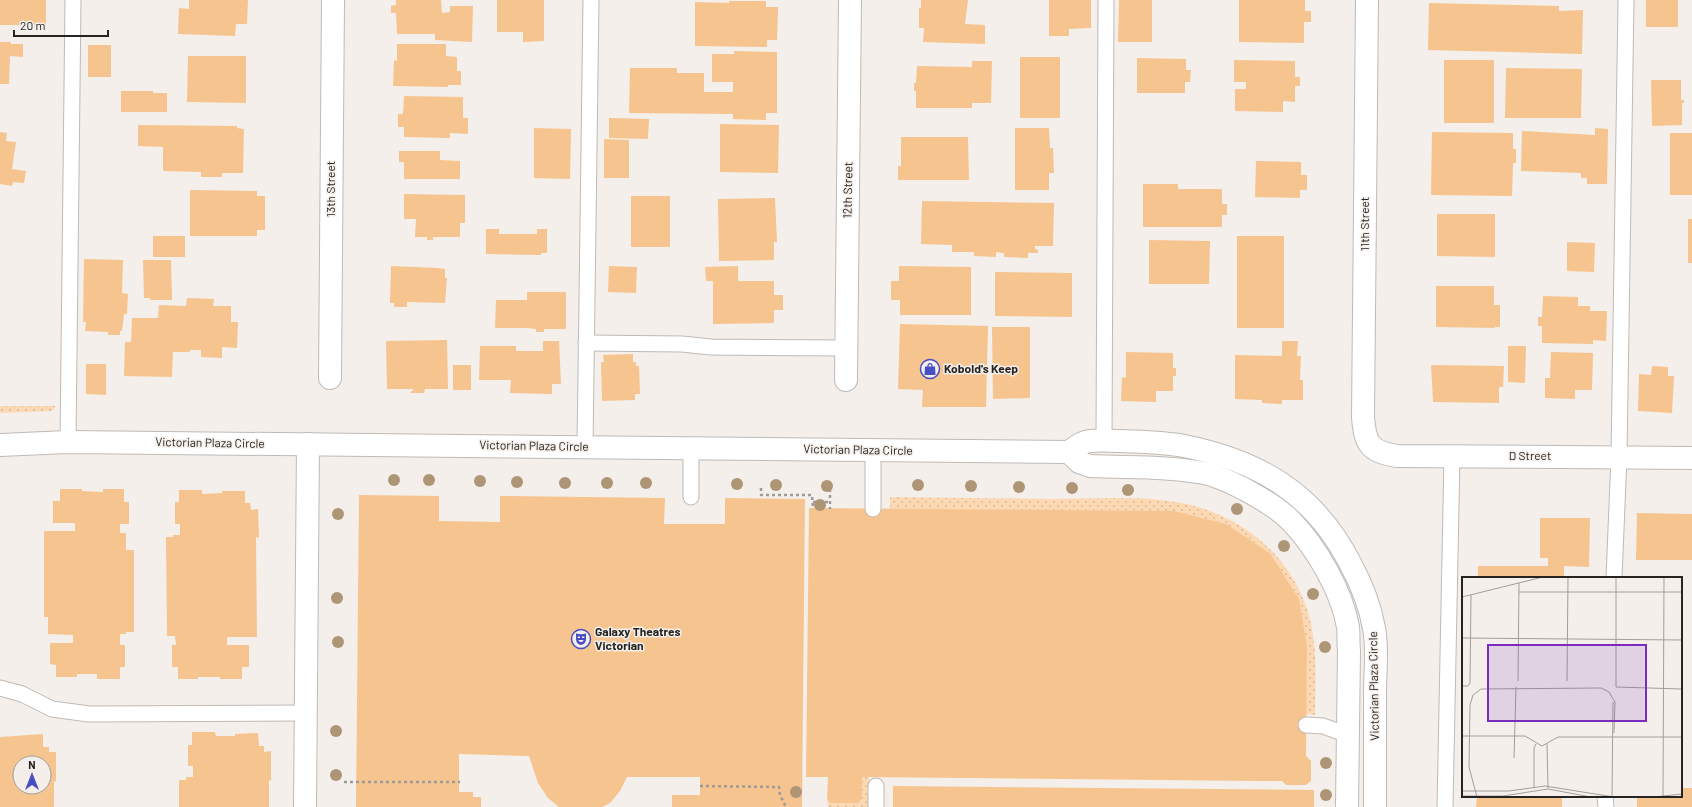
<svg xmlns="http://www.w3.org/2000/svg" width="1692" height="807" viewBox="0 0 1692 807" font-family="Barlow,sans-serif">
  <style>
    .garden { fill: url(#garden-dots) }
    .building { fill: #f6c48e; fill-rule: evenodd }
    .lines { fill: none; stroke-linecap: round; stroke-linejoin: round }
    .lane-casing { stroke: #bfbab6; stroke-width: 17 }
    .street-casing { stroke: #bfbab6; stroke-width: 24 }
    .secondary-casing { stroke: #bfbab6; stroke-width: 24 }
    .path { stroke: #9e9a97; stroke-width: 2.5; stroke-dasharray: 3 3; stroke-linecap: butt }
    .lane { stroke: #fff; stroke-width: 15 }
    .street { stroke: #fff; stroke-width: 22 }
    .secondary { stroke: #fff; stroke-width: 22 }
    .tree { fill: #ae9576 }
    .labels { text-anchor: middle; stroke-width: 3; stroke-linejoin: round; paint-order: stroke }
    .street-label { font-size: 12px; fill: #262422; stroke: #f4efea }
    .poi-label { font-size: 12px; font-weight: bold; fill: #262422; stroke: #f4efea; text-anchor: start }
    .inset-road { fill: none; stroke: #a29e9a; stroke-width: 1 }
    .view { fill: #7b2cbf; fill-opacity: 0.15; stroke: #7b2cbf; stroke-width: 2 }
    .inset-edge { fill: none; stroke: #262422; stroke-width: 2 }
  </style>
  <defs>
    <pattern id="garden-dots" width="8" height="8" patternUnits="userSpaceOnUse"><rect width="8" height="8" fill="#fcd8b3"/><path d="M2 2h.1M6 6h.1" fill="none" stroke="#d8b99a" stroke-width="1.8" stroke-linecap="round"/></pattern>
  </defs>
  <rect width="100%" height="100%" fill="#f4efea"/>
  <g class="garden">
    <polygon points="0,406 56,406 52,411 0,413"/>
    <path d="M 890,497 C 945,498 999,498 1053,499 C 1091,499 1130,496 1168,501 C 1226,507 1283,545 1304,601 C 1319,638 1315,677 1315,715 L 1306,714 L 1307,645 L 1299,599 L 1270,553 L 1226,524 L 1174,511 L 890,509 Z"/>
    <polygon points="862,777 869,777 869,807 828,807 827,799 858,803 862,799"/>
  </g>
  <g class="building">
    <rect x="0" y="0" width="46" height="25"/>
    <polygon points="189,0 248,0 247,24 236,24 235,36 178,34 179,8 189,9"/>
    <polygon points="396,0 441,0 442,13 450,12 450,6 473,6 472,42 435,40 435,34 397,34 396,13 391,13 391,6 396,5"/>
    <polygon points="497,0 544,0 544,41 523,42 523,32 497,32"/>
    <polygon points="921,0 968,0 965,24 985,25 985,44 923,42 924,28 919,28 919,8 921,8"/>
    <polygon points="1049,0 1091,0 1091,28 1069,29 1069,36 1049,36"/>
    <polygon points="1119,0 1152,0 1152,42 1118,42"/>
    <polygon points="1239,0 1305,0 1305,11 1311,11 1311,22 1304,22 1304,43 1239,42"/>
    <rect x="1646" y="0" width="32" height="27"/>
    <polygon points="729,1 766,1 766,7 778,7 777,40 767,40 767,47 695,46 695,2 729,3"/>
    <polygon points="1429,3 1559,6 1559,11 1583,10 1582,54 1428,50"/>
    <polygon points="0,42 11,42 11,44 23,44 23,57 10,56 9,84 0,84"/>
    <polygon points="397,44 446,44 446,56 457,57 457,71 461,71 461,85 448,85 448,87 393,86 394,60 397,61"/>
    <rect x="88" y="45" width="23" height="32"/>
    <polygon points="734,51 777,52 777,113 766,113 766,120 733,119 733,114 629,113 630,68 677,68 677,73 704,73 704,92 733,92 733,82 712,82 712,54 734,54"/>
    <polygon points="188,56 246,56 246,103 187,102"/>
    <rect x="1020" y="57" width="40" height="61"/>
    <polygon points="1137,58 1186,59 1186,70 1191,70 1190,82 1185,82 1185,93 1137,93"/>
    <polygon points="1234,60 1295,61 1295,77 1300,77 1300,86 1295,86 1295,102 1283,101 1283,112 1235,111 1235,89 1246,89 1246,82 1234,82"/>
    <rect x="1444" y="60" width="50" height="63"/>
    <polygon points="972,61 992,61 991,103 972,103 972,108 916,108 916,91 914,91 914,83 916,83 917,66 972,67"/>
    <polygon points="1506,68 1582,69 1581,118 1505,118"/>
    <polygon points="1651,80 1681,80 1681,100 1684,100 1684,103 1682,103 1682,125 1652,126"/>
    <polygon points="121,91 153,91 153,93 167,93 167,112 121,112"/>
    <polygon points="404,96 463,97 463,118 468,118 468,134 450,133 450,138 404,137 404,127 398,127 398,114 403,114"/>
    <polygon points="609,118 649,119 648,139 609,138"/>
    <polygon points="720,124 779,125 778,173 720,172"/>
    <polygon points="138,125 237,126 237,128 244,129 243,173 222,173 222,177 201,177 201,172 163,171 163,147 138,146"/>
    <polygon points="534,128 571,129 570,179 534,178"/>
    <polygon points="1015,128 1049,128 1050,148 1053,148 1054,173 1049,173 1049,190 1015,190"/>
    <polygon points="1595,128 1608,129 1607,184 1587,184 1587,178 1581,178 1581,173 1521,171 1522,131 1595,135"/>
    <polygon points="0,132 7,133 6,141 16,142 12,169 26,171 24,183 13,182 12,186 0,184"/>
    <polygon points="1432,132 1513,133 1513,149 1516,149 1516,163 1513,163 1512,196 1431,195"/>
    <rect x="1670" y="133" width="22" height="62"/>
    <polygon points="901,137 968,137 969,180 898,180 898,166 901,166"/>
    <polygon points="604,139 629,140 629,178 604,178"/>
    <polygon points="399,151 440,151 440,160 460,161 460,179 404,179 404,162 399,162"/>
    <polygon points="1256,161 1301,162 1301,175 1307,175 1307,190 1300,190 1300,198 1255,197"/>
    <polygon points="1143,184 1178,184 1178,189 1222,189 1222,204 1227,204 1227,215 1222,215 1222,227 1143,227"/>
    <polygon points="190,190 257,191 257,196 265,196 265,230 257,230 257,236 190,236"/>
    <polygon points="404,194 465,195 465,223 460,223 460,237 433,237 433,240 427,240 427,237 415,237 416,219 404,219"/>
    <rect x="631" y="196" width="39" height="51"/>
    <polygon points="775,198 777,242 774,242 774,260 719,261 718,199"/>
    <polygon points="922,201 1054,203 1053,246 1035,246 1035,249 1038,250 1038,253 1028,253 1028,258 1004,257 1004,253 996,252 996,257 974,256 974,252 952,252 952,245 921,244"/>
    <polygon points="1437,214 1495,214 1495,257 1437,256"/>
    <rect x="1688" y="219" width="4" height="44"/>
    <polygon points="486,229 499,229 499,234 537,234 537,229 547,229 547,253 541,253 541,255 486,254"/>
    <rect x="153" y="236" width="32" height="21"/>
    <rect x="1237" y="236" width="47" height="92"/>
    <polygon points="1149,240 1210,241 1209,284 1149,284"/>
    <polygon points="1567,242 1595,243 1594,272 1567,271"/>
    <polygon points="84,259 123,260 122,293 128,294 127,314 124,314 122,331 120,331 120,335 108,335 108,332 85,331 86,322 83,322"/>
    <polygon points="143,260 171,260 172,300 150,300 150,298 144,298"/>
    <polygon points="391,266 438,268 445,269 445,278 447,278 445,303 407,302 407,307 394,307 394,303 390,303"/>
    <polygon points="609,266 637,267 636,293 608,292"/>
    <polygon points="738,266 738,281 774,281 774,295 783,295 783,310 774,310 774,323 713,324 713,281 706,281 705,267"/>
    <polygon points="899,266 971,267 971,315 900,315 900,300 891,300 891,281 899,281"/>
    <polygon points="995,272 1072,273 1072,317 995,316"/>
    <polygon points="1436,286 1494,286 1494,305 1500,305 1500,327 1495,327 1495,328 1436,327"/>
    <polygon points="527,292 566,292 566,329 544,329 544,332 536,332 536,329 527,328 495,328 496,300 527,300"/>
    <polygon points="1543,296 1578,297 1578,306 1590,306 1590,311 1607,311 1606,341 1593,340 1593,344 1542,343 1542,326 1538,326 1538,317 1542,317"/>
    <polygon points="187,298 214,299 213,306 231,306 231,322 238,322 237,348 222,347 222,358 201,357 201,350 190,350 190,352 173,352 172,377 124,376 125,342 131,342 132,318 158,318 159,305 186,306"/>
    <polygon points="900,324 988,326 986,407 922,407 923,390 898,389"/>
    <polygon points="992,327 1030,327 1030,398 993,399"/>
    <polygon points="447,340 448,389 425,389 424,393 410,393 414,389 387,389 386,341"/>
    <polygon points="543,341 559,341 561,384 552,384 552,394 510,393 511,380 479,380 480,346 516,346 516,351 543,351"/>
    <polygon points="1282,341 1298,341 1297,356 1301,356 1300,380 1303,380 1303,400 1282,400 1282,404 1262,403 1262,400 1235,399 1235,355 1282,356"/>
    <polygon points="1508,346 1526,346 1525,383 1508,382"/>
    <polygon points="1126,352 1173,353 1173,368 1176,368 1176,376 1173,376 1173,391 1156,391 1156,402 1121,401 1122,377 1126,378"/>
    <polygon points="1551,352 1593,353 1592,390 1575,390 1575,399 1545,398 1545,378 1550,378"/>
    <polygon points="633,354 633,362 636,362 636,366 639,366 640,394 635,394 635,400 602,401 601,362 604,362 603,355"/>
    <polygon points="86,364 106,364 106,395 86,394"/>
    <rect x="453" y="365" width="18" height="25"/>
    <polygon points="1431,365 1504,366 1503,387 1499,387 1499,403 1433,402"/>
    <polygon points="1652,366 1668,367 1668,376 1674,376 1672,413 1638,411 1639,374 1651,375"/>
    <polygon points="60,489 82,489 82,491 103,492 103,489 124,489 124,502 129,502 129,524 120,524 120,533 126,533 126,550 134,550 134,632 126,632 126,634 120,634 120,645 125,645 125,667 120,667 120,679 97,679 97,674 77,674 77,677 56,677 56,665 50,664 50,643 73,643 73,635 48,634 48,617 44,617 44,531 75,531 75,523 53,523 53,501 60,501"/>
    <polygon points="179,490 202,490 202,494 222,493 222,491 245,491 245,503 250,503 251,510 258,509 259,538 256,537 257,637 227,637 227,645 249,645 249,667 242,667 242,679 220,679 220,677 198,677 198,679 178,679 178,667 172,667 172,645 176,645 175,636 167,636 166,537 173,537 173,535 180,535 180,524 175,524 175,502 179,502"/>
    <polygon points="359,495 439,496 439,521 500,522 500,496 665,498 664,524 725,524 725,498 805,499 802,807 672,807 672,795 700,795 700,777 627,777 620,791 610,803 602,807 559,807 548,798 538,783 529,756 459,754 459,792 473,792 473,797 481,797 481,807 356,807"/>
    <polygon points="809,508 1174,511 1226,524 1270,553 1299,599 1307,645 1306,756 1311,761 1311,781 1306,785 1286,785 1282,781 1256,781 862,777 862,799 858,803 831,803 827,799 828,777 806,777"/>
    <polygon points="1637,513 1692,514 1692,560 1636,560"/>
    <polygon points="1540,518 1590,518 1589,567 1564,566 1564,578 1478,578 1478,566 1548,566 1548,558 1540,558"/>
    <polygon points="192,732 215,732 216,736 235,736 235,734 258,733 259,746 264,746 264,752 271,751 271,781 269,780 269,807 179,807 179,780 186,780 186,777 193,777 193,766 188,766 188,745 192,745"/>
    <path d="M 43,734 L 43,747 L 49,747 L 49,752 L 56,752 L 56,782 L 54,781 L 54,807 L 0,807 L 0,737 ZM 20,763 L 44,763 L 44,787 L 20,787 Z"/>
    <polygon points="893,786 1314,790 1314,807 893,807"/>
    <polygon points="1681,788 1692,788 1692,807 1637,807 1637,796 1681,796"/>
    <polygon points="1477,796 1562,796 1562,807 1476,807"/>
  </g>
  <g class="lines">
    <g class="lane-casing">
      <g id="lane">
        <polyline points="586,343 682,344 711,347 846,348"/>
        <polyline points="1104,441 1106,0"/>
        <polyline points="68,442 73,0"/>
        <polyline points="585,447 591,0"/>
        <polyline points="691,448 691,497"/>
        <polyline points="873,450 873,509"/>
        <polyline points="1614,578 1619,457 1626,0"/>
        <polyline points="0,688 22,694 52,709 89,714 306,713"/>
        <polyline points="1306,725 1323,726 1348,735"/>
        <polyline points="876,786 876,807"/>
        <polyline points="1605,796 1606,807"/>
        <polyline points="1445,807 1452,456"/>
      </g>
    </g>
    <g class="street-casing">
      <g id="street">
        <path d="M 1367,0 L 1363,417 C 1365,444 1370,452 1397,456 L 1692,458"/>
        <polyline points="330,378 333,0"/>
        <polyline points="846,380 850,0"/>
        <polyline points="305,807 308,444"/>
      </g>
    </g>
    <g class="secondary-casing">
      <g id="secondary">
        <path d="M 0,445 L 68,442 L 1069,452 C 1076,447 1081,442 1090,441 C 1100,440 1110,441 1120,441 C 1141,442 1163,442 1184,446 C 1259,461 1314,493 1350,563 C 1361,583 1370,606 1374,628 C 1378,649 1375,671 1375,692 C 1375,730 1375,769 1375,807"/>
        <path d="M 1069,452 L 1079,462 L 1090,466 C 1128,468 1167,466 1204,473 C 1219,476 1234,484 1246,490 C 1262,499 1278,508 1291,521 C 1316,547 1342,591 1348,627 C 1349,635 1348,643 1349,651 L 1347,807"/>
      </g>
    </g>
    <g class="path">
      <polyline points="761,488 761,495 812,495 813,508"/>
      <polyline points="830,489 830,509"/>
      <polyline points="813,502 830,502"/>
      <polyline points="344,782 460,782"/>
      <polyline points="700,786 779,787 780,795 786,807"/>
    </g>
    <use href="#lane" class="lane"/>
    <use href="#street" class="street"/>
    <use href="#secondary" class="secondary"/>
  </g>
  <g class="tree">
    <circle cx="394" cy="480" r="6"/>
    <circle cx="429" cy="480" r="6"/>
    <circle cx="480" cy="481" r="6"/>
    <circle cx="517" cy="482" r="6"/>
    <circle cx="565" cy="483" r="6"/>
    <circle cx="607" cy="483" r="6"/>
    <circle cx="646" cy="483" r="6"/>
    <circle cx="737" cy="484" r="6"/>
    <circle cx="776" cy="485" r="6"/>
    <circle cx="918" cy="485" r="6"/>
    <circle cx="827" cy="486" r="6"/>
    <circle cx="971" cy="486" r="6"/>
    <circle cx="1019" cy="487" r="6"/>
    <circle cx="1072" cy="488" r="6"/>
    <circle cx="1128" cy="490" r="6"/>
    <circle cx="820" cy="505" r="6"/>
    <circle cx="1237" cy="509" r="6"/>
    <circle cx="338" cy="514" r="6"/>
    <circle cx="1284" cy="546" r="6"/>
    <circle cx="1313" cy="594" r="6"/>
    <circle cx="337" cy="598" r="6"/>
    <circle cx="338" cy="642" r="6"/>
    <circle cx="1325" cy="647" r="6"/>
    <circle cx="336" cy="731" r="6"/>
    <circle cx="1326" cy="763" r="6"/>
    <circle cx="336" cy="775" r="6"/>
    <circle cx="796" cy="792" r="6"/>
    <circle cx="1326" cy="795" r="6"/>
  </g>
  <defs>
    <g id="shop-ring" transform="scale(1)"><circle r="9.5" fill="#f4efea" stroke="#484ec3" stroke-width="1.5"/><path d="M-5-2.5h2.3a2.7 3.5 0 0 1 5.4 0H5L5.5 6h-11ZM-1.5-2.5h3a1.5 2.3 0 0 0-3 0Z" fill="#484ec3"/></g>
    <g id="theatre-ring" transform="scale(1)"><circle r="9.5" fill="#f4efea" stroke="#484ec3" stroke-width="1.5"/><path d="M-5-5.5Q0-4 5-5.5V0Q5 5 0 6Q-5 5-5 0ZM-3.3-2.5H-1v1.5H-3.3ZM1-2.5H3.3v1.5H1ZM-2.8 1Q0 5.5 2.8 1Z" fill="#484ec3"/></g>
  </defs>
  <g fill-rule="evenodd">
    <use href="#shop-ring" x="930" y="369"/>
    <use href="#theatre-ring" x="581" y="639"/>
  </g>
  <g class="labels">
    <g class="street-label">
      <text transform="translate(331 189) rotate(-90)" y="4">13th Street</text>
      <text transform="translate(848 190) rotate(-89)" y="4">12th Street</text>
      <text transform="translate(1365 224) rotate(-90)" y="4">11th Street</text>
      <text transform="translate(210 443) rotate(1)" y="4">Victorian Plaza Circle</text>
      <text transform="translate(534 446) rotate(1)" y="4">Victorian Plaza Circle</text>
      <text transform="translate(858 450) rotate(1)" y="4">Victorian Plaza Circle</text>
      <text x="1530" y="460">D Street</text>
      <text transform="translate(1374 686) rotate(-91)" y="4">Victorian Plaza Circle</text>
    </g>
    <g class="poi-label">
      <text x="944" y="373">Kobold's Keep</text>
      <text x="595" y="636">Galaxy Theatres<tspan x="595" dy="14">Victorian</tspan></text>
    </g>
  </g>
  <g transform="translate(1462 577)">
    <rect width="220" height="220" fill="#f4efea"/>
    <path class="inset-road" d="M 154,0 L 154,110 L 220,112M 57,15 L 220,15M 0,20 L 81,0M 0,61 L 220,63M 56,104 L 57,6M 105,104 L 106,0M 0,109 L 6,109 L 8,106 L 9,18M 0,159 L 63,159 L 80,169 L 96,160 L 220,160M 85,167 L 86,211M 52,181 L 54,110M 72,211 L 72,171 L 74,167M 0,214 L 47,214 L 83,209 L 152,220M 0,219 L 41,219 L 86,212 L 129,220M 15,220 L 7,190 L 8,128 L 11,118 L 19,112 L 139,111 L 147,115 L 153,125 L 152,156M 150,220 L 151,125M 191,220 L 220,217M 201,220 L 202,0"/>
    <path class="view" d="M 26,68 L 184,68 L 184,144 L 26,144 Z"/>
    <rect width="220" height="220" class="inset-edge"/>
  </g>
  <g transform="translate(32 775)"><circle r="19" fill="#f4efea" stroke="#a29e9a"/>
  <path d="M0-3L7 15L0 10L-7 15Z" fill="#484ec3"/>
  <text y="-6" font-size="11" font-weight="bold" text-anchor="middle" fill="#262422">N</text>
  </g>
  <path d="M14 30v6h94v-6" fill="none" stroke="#262422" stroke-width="2"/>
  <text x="20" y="30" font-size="12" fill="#262422" stroke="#f4efea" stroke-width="3" paint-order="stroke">20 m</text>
</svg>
